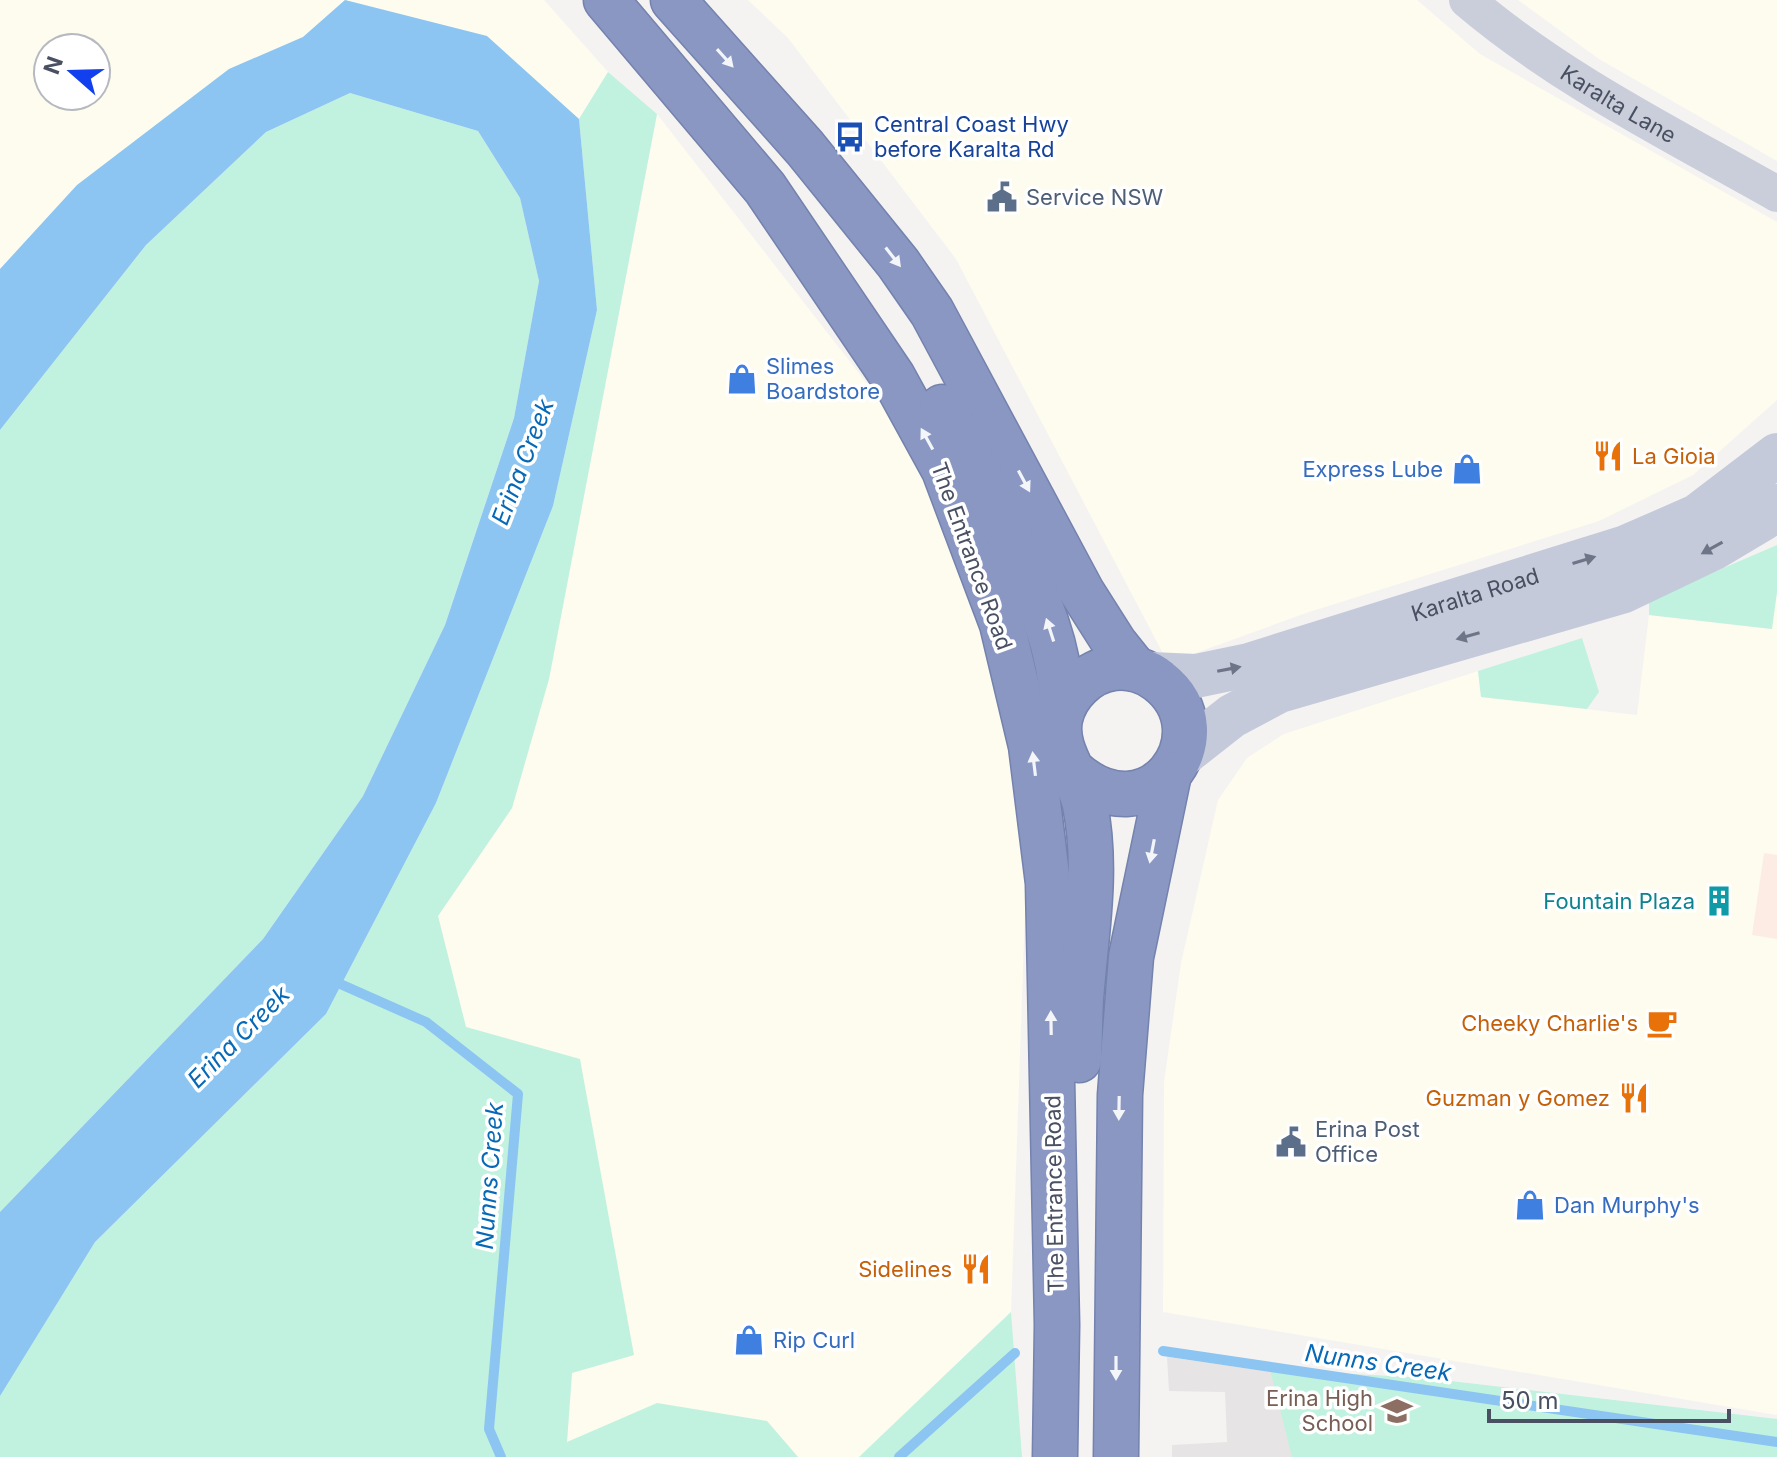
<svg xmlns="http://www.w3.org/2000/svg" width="1777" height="1457" viewBox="0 0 1777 1457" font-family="Inter,sans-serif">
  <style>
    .commercial { fill: #fdfcee; fill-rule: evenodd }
    .education { fill: #e6e4e4 }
    .medical { fill: #fdece4 }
    .green { fill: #c1f2df }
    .water { fill: #8cc5f1 }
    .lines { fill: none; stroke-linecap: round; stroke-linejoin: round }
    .stream { stroke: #8cc5f1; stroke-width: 10 }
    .highway-casing { stroke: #7482ae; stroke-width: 47 }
    .street { stroke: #c9ceda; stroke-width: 36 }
    .secondary { stroke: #c5cadb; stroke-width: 44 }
    .highway { stroke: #8997c2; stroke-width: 44 }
    .oneway { fill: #f3f5f9 }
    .oneway2 { fill: #6e7586 }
    .labels { text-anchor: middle; stroke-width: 7; stroke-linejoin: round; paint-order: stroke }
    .street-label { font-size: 22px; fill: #495061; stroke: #fff }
    .transit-label { font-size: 22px; fill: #164399; stroke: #fff; text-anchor: start }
    .service-label { font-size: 22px; fill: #4e5e75; stroke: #fff; text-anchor: start }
    .shop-label { font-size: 22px; fill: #366cbe; stroke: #fff; text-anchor: start }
    .food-label { font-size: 22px; fill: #c56008; stroke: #fff; text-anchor: end }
    .culture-label { font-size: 22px; fill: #0d838f; stroke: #fff; text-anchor: end }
    .education-label { font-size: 22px; fill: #785e54; stroke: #fff; text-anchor: end }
    .water-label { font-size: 24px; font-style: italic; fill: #0669b7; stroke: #fff }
  </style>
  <rect width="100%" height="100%" fill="#f5f3f2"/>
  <g class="commercial">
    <path d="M 0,0 L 544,0 L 608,72 L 579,119 L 486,36 L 345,0 L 303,37 L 229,69 L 77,185 L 0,269 ZM 48,48 L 96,48 L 96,96 L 48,96 Z"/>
    <polygon points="748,0 1417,0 1480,54 1777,222 1777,400 1693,475 1599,521 1309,612 1168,663 956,259 788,38"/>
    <polygon points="1518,0 1777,0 1777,161 1599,59"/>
    <polygon points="657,114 879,399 945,508 1029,796 1011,1312 859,1457 798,1457 767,1421 567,1442 572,1373 634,1355 466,1027 438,916 512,808 549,679"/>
    <polygon points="1777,592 1777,1415 1163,1312 1164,1082 1181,963 1218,800 1247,758 1284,734 1478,671 1481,697 1637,715 1649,615 1771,629"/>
  </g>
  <polygon class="education" points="1167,1357 1244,1368 1425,1378 1739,1457 1172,1457 1172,1445 1227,1442 1225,1392 1169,1391"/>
  <polygon class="medical" points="1764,853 1777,855 1777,939 1752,935"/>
  <g class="green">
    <polygon points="608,72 657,114 549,679 512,808 438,916 466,1027 580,1059 634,1355 572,1373 567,1442 657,1403 767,1421 798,1457 0,1457 0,1395 95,1242 326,1014 436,803 553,506 597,310 579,119"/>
    <polygon points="350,93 478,131 520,198 539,281 514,418 445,625 363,796 263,939 0,1212 0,430 146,245 266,132"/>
    <polygon points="1777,545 1777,592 1772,629 1649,615 1649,600"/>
    <polygon points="1582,638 1599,692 1587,709 1481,697 1478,671"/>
    <polygon points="1011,1312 1022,1457 859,1457"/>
    <polygon points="1270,1370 1425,1378 1777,1419 1777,1457 1292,1457"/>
  </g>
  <polygon class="water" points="345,0 487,36 579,119 597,310 553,506 436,803 326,1014 95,1242 0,1396 0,1212 263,939 363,796 445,625 514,418 539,281 520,198 478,131 350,93 266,132 146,245 0,430 0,269 77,185 229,69 303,37"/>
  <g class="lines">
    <g class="stream">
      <polyline points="329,979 426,1022 518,1094 489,1429 501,1457"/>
      <polyline points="1163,1351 1777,1442"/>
      <polyline points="899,1457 1015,1353"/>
    </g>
    <g class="highway-casing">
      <g id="highway">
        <polyline points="606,0 765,188 893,377 944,470 1002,624 1031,746 1048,883 1057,1325 1055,1457"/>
        <polyline points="673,0 805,148 898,263 932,312 1082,592 1115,644 1135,669"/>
        <path d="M 942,407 C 968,452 991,497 1013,544 C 1039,600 1059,643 1063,707"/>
        <path d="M 1070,769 C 1149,843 1227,734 1159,681 C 1147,671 1130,666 1114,668 C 1088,671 1065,694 1060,719 C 1054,751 1079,775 1085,805 C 1098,869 1086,935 1081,999 C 1080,1019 1080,1040 1079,1060"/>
        <polyline points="1116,1457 1120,1095 1131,957 1169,774"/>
      </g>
    </g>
    <path class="street" id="s1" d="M 1467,0 C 1560,79 1671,134 1777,194"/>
    <g class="secondary">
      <path id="s2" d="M 1151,674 L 1196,676 L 1249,665 L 1626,547 L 1697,516 L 1777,455"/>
      <polyline points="1181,756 1232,716 1279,691 1624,591 1712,549 1764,518 1777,506"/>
    </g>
    <use href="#highway" class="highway"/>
  </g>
  <defs><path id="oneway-solid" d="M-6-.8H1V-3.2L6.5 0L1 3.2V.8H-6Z" transform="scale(2)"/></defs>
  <g class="oneway">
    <use href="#oneway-solid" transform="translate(725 58) rotate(48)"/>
    <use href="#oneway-solid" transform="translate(893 257) rotate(52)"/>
    <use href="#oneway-solid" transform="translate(927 439) rotate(-119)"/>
    <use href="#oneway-solid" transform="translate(1024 481) rotate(62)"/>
    <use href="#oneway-solid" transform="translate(1050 630) rotate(-108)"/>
    <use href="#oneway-solid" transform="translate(1034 764) rotate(-97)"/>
    <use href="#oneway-solid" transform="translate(1152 851) rotate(101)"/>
    <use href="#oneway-solid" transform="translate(1051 1023) rotate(-91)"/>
    <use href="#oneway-solid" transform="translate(1119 1108) rotate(91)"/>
    <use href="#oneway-solid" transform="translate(1116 1368) rotate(90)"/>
  </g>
  <g class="oneway2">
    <use href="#oneway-solid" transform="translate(1712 548) rotate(151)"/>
    <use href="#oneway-solid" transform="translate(1584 560) rotate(-17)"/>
    <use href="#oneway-solid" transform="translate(1468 636) rotate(164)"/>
    <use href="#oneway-solid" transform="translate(1229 669) rotate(-11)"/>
  </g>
  <defs>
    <g id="bus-bare" transform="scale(2.4)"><path d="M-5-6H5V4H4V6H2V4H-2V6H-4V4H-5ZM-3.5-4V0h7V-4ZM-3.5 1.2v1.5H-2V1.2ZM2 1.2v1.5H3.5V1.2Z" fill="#1a4fb4" stroke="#fff" stroke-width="2.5" paint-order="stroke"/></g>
    <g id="civic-bare" transform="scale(2.4)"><path d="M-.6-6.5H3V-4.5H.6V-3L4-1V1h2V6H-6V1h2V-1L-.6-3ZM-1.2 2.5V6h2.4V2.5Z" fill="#5c6f8a" stroke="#fff" stroke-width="2.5" paint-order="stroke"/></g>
    <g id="shop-bare" transform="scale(2.4)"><path d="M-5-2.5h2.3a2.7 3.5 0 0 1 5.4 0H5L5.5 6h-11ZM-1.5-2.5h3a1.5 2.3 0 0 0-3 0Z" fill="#3f7fe0" stroke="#fff" stroke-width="2.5" paint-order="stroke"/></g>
    <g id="restaurant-bare" transform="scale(2.4)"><path d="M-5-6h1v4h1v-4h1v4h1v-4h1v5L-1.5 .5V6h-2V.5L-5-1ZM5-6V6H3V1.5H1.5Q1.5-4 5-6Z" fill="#e8710a" stroke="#fff" stroke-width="2.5" paint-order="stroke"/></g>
    <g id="building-bare" transform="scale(2.4)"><path d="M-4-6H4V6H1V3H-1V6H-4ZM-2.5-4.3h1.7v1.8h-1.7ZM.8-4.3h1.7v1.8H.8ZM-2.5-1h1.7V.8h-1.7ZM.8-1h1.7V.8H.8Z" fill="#0f9aa8" stroke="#fff" stroke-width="2.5" paint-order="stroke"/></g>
    <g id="cafe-bare" transform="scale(2.4)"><path d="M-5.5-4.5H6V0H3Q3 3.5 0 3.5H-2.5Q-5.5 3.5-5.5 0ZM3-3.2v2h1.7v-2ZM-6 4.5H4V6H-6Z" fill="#e8710a" stroke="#fff" stroke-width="2.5" paint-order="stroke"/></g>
    <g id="school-bare" transform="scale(2.4)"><path d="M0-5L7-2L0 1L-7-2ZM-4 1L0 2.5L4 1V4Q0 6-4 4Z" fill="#8d6e63" stroke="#fff" stroke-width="2.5" paint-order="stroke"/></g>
  </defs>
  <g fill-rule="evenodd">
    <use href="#bus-bare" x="850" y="137"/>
    <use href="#civic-bare" x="1002" y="197"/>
    <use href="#shop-bare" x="742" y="379"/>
    <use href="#restaurant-bare" x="1608" y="456"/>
    <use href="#shop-bare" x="1467" y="469"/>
    <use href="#building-bare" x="1719" y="901"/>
    <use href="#cafe-bare" x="1662" y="1023"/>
    <use href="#restaurant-bare" x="1634" y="1098"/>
    <use href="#civic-bare" x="1291" y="1142"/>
    <use href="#shop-bare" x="1530" y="1205"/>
    <use href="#restaurant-bare" x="976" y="1269"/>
    <use href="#shop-bare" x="749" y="1340"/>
    <use href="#school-bare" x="1397" y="1411"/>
  </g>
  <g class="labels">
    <g class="street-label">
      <text dy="8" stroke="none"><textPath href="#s1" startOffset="184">Karalta Lane</textPath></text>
      <text transform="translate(972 556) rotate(70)" y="8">The Entrance Road</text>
      <text dy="8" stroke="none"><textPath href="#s2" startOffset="336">Karalta Road</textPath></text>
      <text transform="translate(1054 1194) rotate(-91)" y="8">The Entrance Road</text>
    </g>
    <g class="transit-label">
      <text x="874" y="132">Central Coast Hwy<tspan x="874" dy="25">before Karalta Rd</tspan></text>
    </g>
    <g class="service-label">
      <text x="1026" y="205">Service NSW</text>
      <text x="1315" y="1137">Erina Post<tspan x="1315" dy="25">Office</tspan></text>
    </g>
    <g class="shop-label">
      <text x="766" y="374">Slimes<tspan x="766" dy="25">Boardstore</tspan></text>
      <text x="1443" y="477" text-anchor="end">Express Lube</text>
      <text x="1554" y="1213">Dan Murphy's</text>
      <text x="773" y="1348">Rip Curl</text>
    </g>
    <g class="food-label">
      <text x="1632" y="464" text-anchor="start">La Gioia</text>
      <text x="1638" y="1031">Cheeky Charlie's</text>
      <text x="1610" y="1106">Guzman y Gomez</text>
      <text x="952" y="1277">Sidelines</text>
    </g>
    <g class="culture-label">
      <text x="1695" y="909">Fountain Plaza</text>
    </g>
    <g class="education-label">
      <text x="1373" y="1406">Erina High<tspan x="1373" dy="25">School</tspan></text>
    </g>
    <g class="water-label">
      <text transform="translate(523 462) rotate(-69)" y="8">Erina Creek</text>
      <text transform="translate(239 1037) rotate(-45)" y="8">Erina Creek</text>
      <text transform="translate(490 1176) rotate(-86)" y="8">Nunns Creek</text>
      <text transform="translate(1378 1363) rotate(8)" y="8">Nunns Creek</text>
    </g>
  </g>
  <g transform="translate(72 72) rotate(290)"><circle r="38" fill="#ffffff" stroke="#b6b9c0" stroke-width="2"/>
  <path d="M0-6L14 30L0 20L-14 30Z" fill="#1240ef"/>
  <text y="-12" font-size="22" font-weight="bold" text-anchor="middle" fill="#495061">N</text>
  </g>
  <path d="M1489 1409v12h240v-12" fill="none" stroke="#495061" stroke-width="4"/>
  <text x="1501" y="1409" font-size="24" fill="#495061" stroke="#ffffff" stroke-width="6" paint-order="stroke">50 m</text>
</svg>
